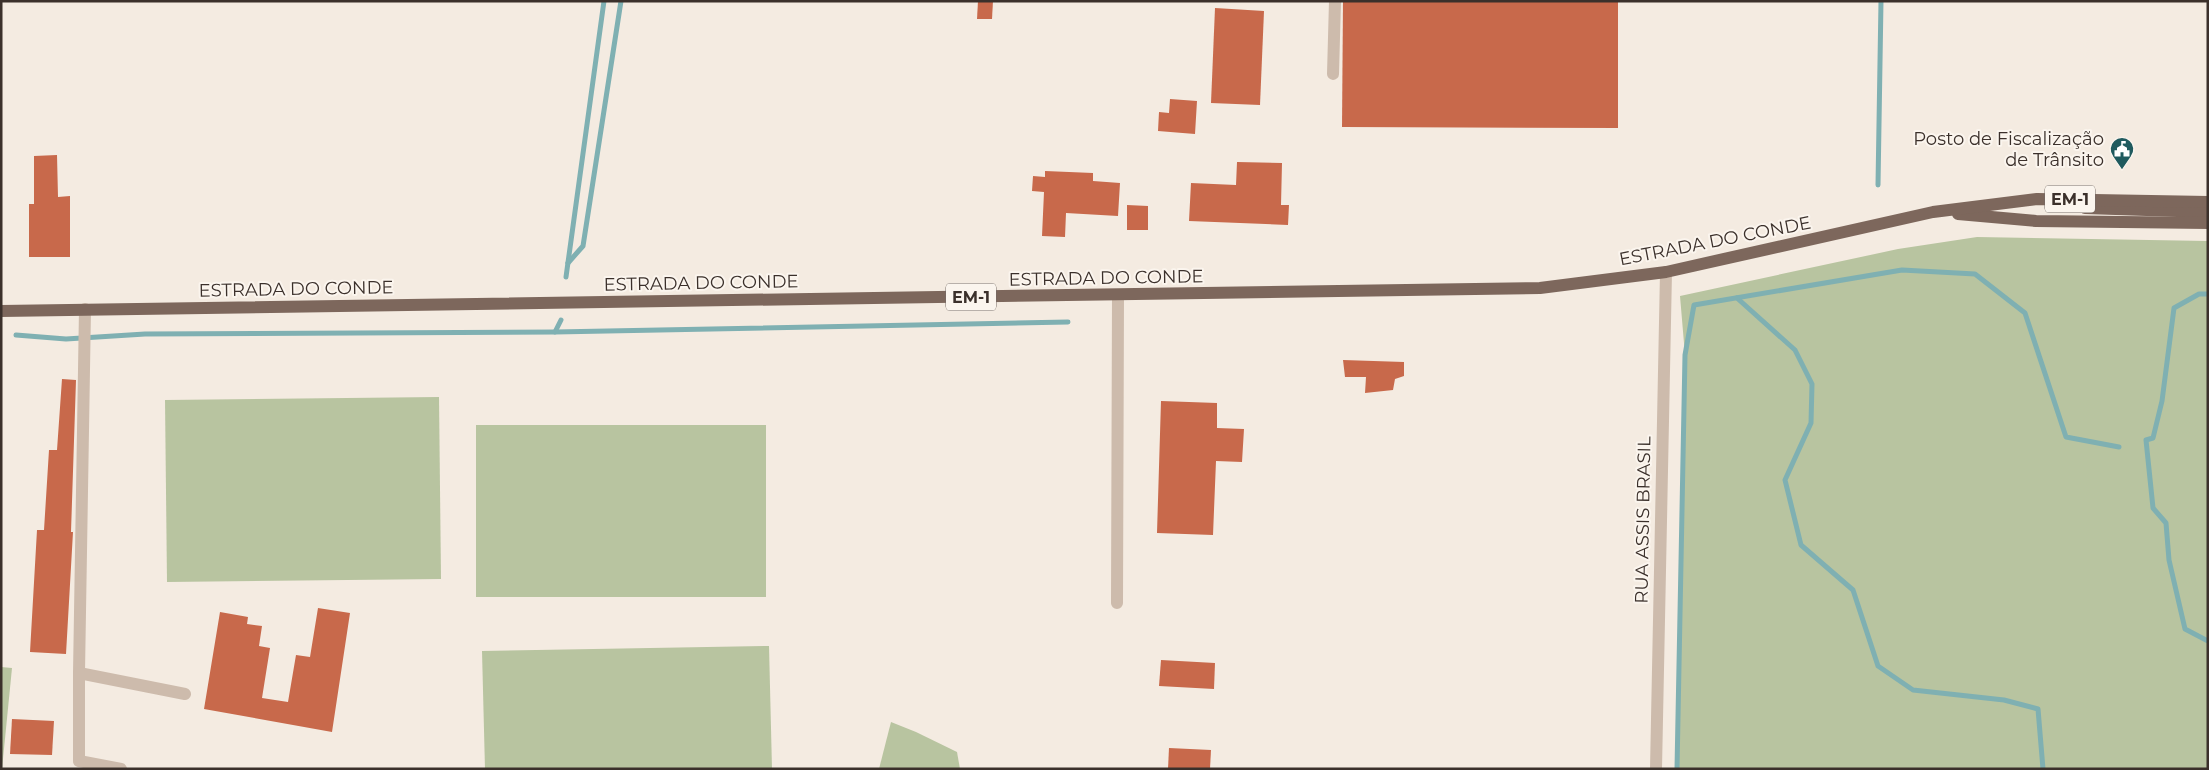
<svg xmlns="http://www.w3.org/2000/svg" width="2209" height="770" viewBox="0 0 2209 770" font-family="Montserrat,sans-serif">
  <style>
    .green { fill: #b8c4a0 }
    .lines { fill: none; stroke-linecap: round; stroke-linejoin: round }
    .stream { stroke: #7fb0b2; stroke-width: 5 }
    .building { fill: #c8694b }
    .minor { stroke: #cdbbac; stroke-width: 12 }
    .major { stroke: #7d675c; stroke-width: 12 }
    .labels { text-anchor: middle; stroke-width: 4; stroke-linejoin: round; paint-order: stroke }
    .shield { fill: #fbf5ee; stroke: #756b66; stroke-width: 1 }
    .shield-label { font-size: 16px; font-weight: bold; fill: #3b302b }
    .poi-label { font-size: 18px; fill: #3b302b; stroke: #fbf5ee; text-anchor: end }
    .street-label { font-size: 18px; fill: #3b302b; stroke: #fbf5ee }
  </style>
  <rect width="100%" height="100%" fill="#f4ebe1"/>
  <g class="green">
    <polygon points="1977,237 2208,241 2208,769 1677,769 1685,355 1680,296 1898,249"/>
    <polygon points="439,397 441,579 167,582 165,400"/>
    <rect x="476" y="425" width="290" height="172"/>
    <polygon points="769,646 772,769 485,769 482,651"/>
    <polygon points="1,667 12,668 2,769 1,769"/>
    <polygon points="891,722 916,732 957,752 960,769 879,769"/>
  </g>
  <g class="lines">
    <g class="stream">
      <polyline points="1878,185 1881,1"/>
      <polyline points="568,263 583,246 621,1"/>
      <polyline points="566,277 604,1"/>
      <polyline points="2208,294 2199,294 2174,308 2162,401 2153,438 2146,440 2153,508 2166,523 2169,560 2185,629 2208,641"/>
      <polyline points="1737,298 1795,350 1812,384 1811,423 1785,480 1801,545 1853,590 1878,666 1913,690 2004,700 2038,709 2043,769"/>
      <polyline points="555,332 561,320"/>
      <polyline points="16,335 66,339 145,334 555,332 1068,322"/>
      <polyline points="1677,769 1685,355 1694,305 1902,270 1975,274 2025,313 2066,437 2119,447"/>
    </g>
  </g>
  <g class="building">
    <polygon points="978,1 993,1 992,19 977,19"/>
    <polygon points="1343,1 1618,1 1618,128 1342,127"/>
    <polygon points="1215,8 1264,11 1260,105 1211,103"/>
    <polygon points="1170,99 1197,101 1195,134 1158,131 1159,112 1169,113"/>
    <polygon points="57,155 58,197 70,196 70,257 29,257 29,204 34,204 34,156"/>
    <polygon points="1237,162 1282,163 1281,205 1289,205 1288,225 1189,221 1191,183 1236,185"/>
    <polygon points="1045,171 1093,173 1093,181 1120,183 1118,216 1066,213 1065,237 1042,236 1044,192 1032,191 1033,176 1045,177"/>
    <polygon points="1127,205 1148,206 1148,230 1127,230"/>
    <polygon points="1343,360 1404,362 1404,376 1395,379 1393,390 1365,393 1366,377 1345,377"/>
    <polygon points="62,379 76,380 71,532 73,532 66,654 30,652 37,530 44,530 49,450 57,450"/>
    <polygon points="1161,401 1217,403 1217,428 1244,429 1242,462 1216,461 1213,535 1157,533"/>
    <polygon points="318,608 350,613 332,732 204,709 220,612 248,617 247,624 262,626 259,646 270,648 262,698 288,702 296,655 310,657"/>
    <polygon points="1161,660 1215,663 1214,689 1159,686"/>
    <polygon points="12,719 54,721 52,755 10,754"/>
    <polygon points="1169,748 1211,750 1210,769 1168,769"/>
  </g>
  <g class="lines">
    <g class="minor">
      <polyline points="1333,74 1335,1"/>
      <polyline points="85,309 79,673 185,694"/>
      <polyline points="1117,603 1118,295"/>
      <polyline points="79,673 79,761 121,769"/>
      <polyline points="1656,769 1666,272"/>
    </g>
    <g class="major">
      <polyline points="2085,208 2208,212"/>
      <polyline points="1958,214 2036,221 2208,223"/>
      <polyline points="1,311 1540,288 1666,272 1933,212 2037,199 2208,202"/>
    </g>
  </g>
  <defs>
    <g id="civic-pin" transform="scale(1.25)"><path d="M0 17L-7.5 6A9.5 9.5 0 1 1 7.5 6Z" fill="#1f5a5e" stroke="#fbf5ee"/><path d="M-.6-6.5H3V-4.5H.6V-3L4-1V1h2V6H-6V1h2V-1L-.6-3ZM-1.2 2.5V6h2.4V2.5Z" fill="#fff"/></g>
  </defs>
  <g fill-rule="evenodd">
    <use href="#civic-pin" x="2122" y="149"/>
  </g>
  <g class="labels">
    <g class="shield">
      <rect x="2045" y="185.5" width="50" height="27" rx="4"/>
      <rect x="946" y="283.5" width="50" height="27" rx="4"/>
    </g>
    <g class="shield-label">
      <text x="2070" y="205">EM-1</text>
      <text x="971" y="303">EM-1</text>
    </g>
    <g class="poi-label">
      <text x="2104" y="145">Posto de Fiscalização<tspan x="2104" dy="21">de Trânsito</tspan></text>
    </g>
    <g class="street-label">
      <text transform="translate(1715 241) rotate(-11)" y="6">ESTRADA DO CONDE</text>
      <text transform="translate(1106 278) rotate(-1)" y="6">ESTRADA DO CONDE</text>
      <text transform="translate(701 283) rotate(-1)" y="6">ESTRADA DO CONDE</text>
      <text transform="translate(296 289) rotate(-1)" y="6">ESTRADA DO CONDE</text>
      <text transform="translate(1643 520) rotate(-89)" y="6">RUA ASSIS BRASIL</text>
    </g>
  </g>
  <rect width="2209" height="770" fill="none" stroke="#3b302b" stroke-width="5"/>
</svg>
